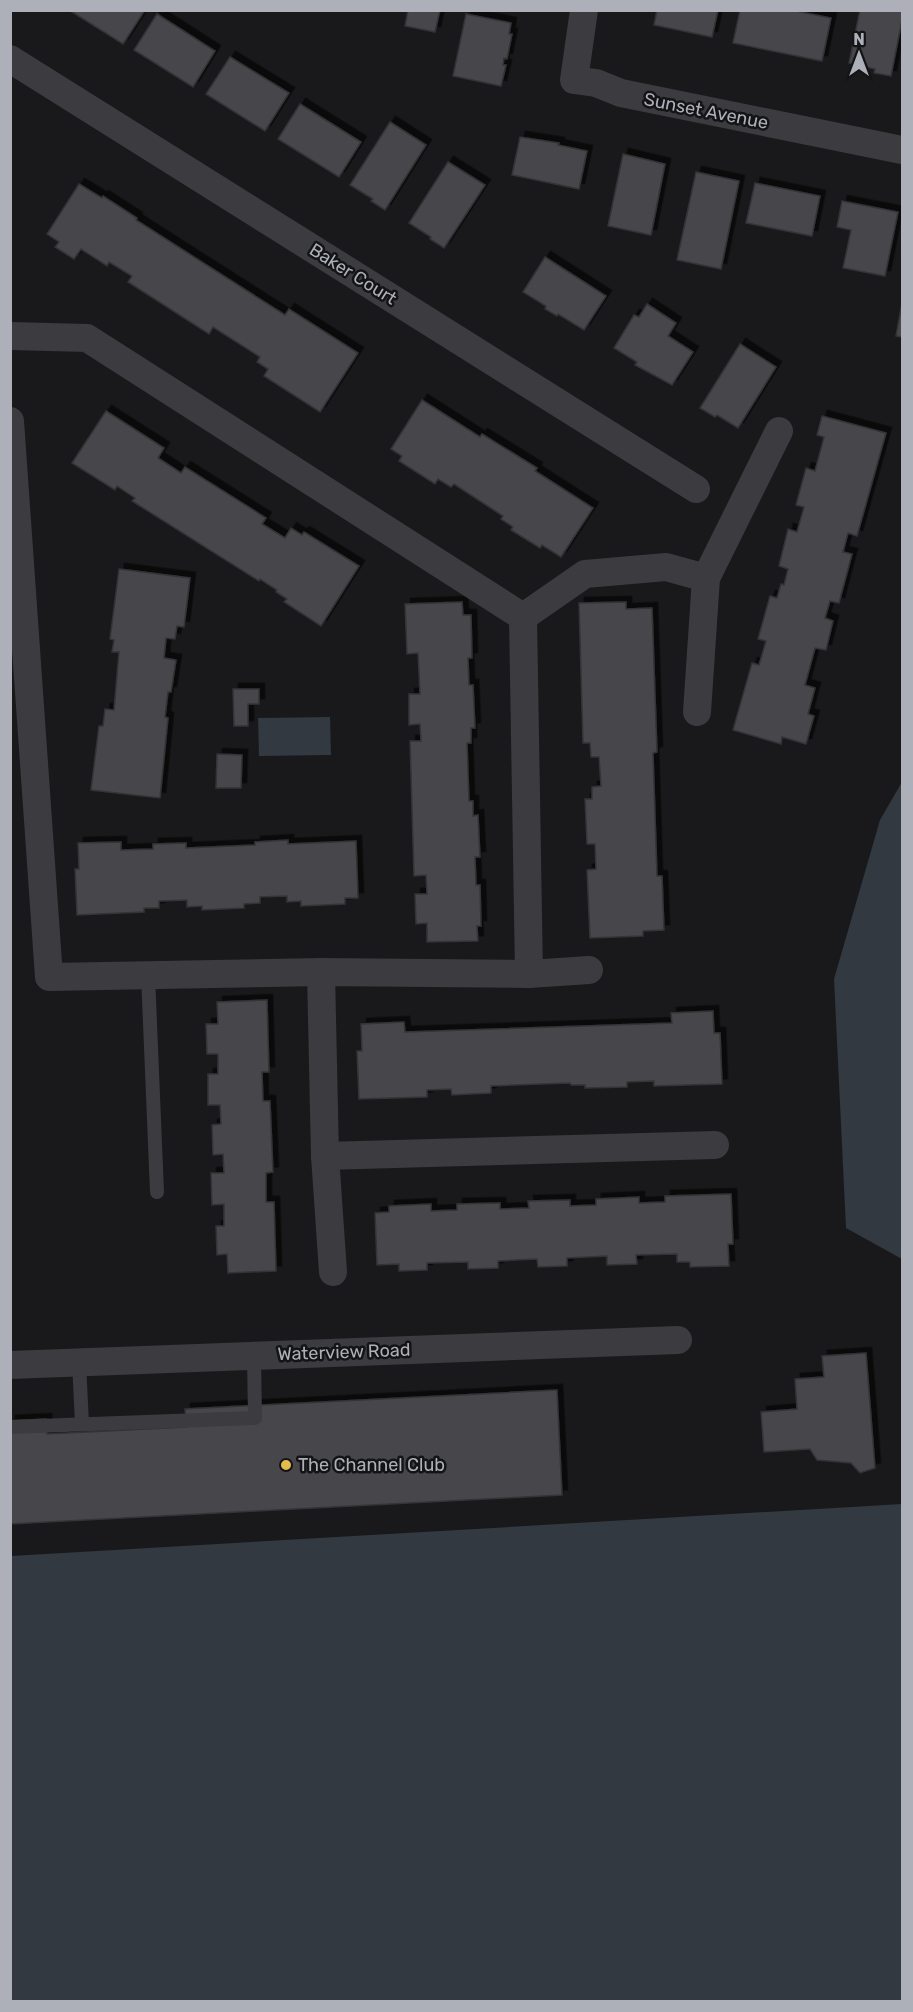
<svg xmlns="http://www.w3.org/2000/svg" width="913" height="2012" viewBox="0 0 913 2012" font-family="Rubik,sans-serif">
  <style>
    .water { fill: #323940 }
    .building { fill: #47464b; stroke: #343337; stroke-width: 1.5; filter: url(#shadow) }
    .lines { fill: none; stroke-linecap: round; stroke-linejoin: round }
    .lane { stroke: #3b3b40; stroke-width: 14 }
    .street { stroke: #3b3b40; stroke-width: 28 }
    .poi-dot { fill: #e2bd4b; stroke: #141416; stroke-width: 2 }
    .labels { text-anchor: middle; stroke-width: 5; stroke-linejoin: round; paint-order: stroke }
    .street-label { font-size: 18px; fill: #adafb9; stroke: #141416 }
    .poi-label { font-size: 18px; fill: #adafb9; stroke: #141416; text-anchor: start }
  </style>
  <defs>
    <filter id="shadow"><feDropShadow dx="5.5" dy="-5.5" stdDeviation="0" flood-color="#0009"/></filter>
  </defs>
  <rect width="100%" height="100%" fill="#19191b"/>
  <g class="water">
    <polygon points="330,717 331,755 259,756 258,718"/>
    <polygon points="902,782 902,1259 846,1228 834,979 880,820"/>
    <polygon points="902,1504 902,2001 11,2001 11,1556"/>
  </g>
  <g class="building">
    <polygon points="69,10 145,10 123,44"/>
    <polygon points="408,10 440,10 435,32 405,26"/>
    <polygon points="657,10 718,10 712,37 654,25"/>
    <polygon points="740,10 791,10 831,18 822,61 733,43"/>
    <polygon points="860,10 902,10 902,20 891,76 874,73 875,69 849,63"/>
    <polygon points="157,14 215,51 193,87 134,50"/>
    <polygon points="466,14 511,23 509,34 512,34 507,59 504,58 503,65 506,65 501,86 453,76"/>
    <polygon points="230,57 289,93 265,131 206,94"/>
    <polygon points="300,104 361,142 339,177 278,139"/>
    <polygon points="390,122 426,145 385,210 371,201 373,199 350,185"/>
    <polygon points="520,137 559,143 558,145 587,151 579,189 512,175"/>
    <polygon points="623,154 665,164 651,235 608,226"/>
    <polygon points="448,162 485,185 444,248 430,239 431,237 409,223"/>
    <polygon points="696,172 739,181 721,269 677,260"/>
    <polygon points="755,183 820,196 812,236 746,223"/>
    <polygon points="79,184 102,198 103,196 137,218 136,220 285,315 289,309 358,353 320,412 264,376 268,369 257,362 260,357 213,327 209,334 128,282 132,276 109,262 107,266 81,249 74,259 55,247 59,242 47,234"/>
    <polygon points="842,201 898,212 885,276 843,268 851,230 837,227"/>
    <polygon points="545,257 606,296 584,330 558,314 557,316 545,309 546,306 523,292"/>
    <polygon points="902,303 902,337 896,336"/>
    <polygon points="647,304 676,323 668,336 693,352 672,385 635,365 637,362 614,348 634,315 639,317"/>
    <polygon points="740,344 776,367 738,428 717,415 715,417 700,408"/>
    <polygon points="422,400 480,437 482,434 537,468 535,471 593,508 561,557 542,545 540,548 511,530 513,527 501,519 503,516 454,484 451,487 438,479 435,484 399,461 402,456 391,449"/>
    <polygon points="106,411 164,448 158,458 181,473 185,467 266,518 262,524 285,538 291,528 302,535 304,532 359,566 321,626 284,602 287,599 276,592 277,590 260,579 259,581 132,501 135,498 117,486 115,490 72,463"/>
    <polygon points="822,416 886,433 857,536 848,533 843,552 852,554 839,603 830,601 825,618 833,621 826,650 815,648 805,685 815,688 808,714 814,716 806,744 782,737 781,744 733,730 752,663 759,665 766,641 758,639 770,596 777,598 781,584 784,585 788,569 779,566 788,529 797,532 804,507 796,505 806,468 815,471 824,437 817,435"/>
    <polygon points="119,569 190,578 184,627 177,626 175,639 166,638 164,658 176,660 171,692 168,692 165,717 168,718 160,798 91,790 99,726 103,726 105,709 114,710 119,652 112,652 114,640 110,639"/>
    <polygon points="462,602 463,615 471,615 472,658 468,658 469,685 473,685 475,728 471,728 471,743 467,743 469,801 473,801 473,816 478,815 480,857 475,857 476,885 480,885 481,926 477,926 478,941 427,942 427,923 416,924 415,894 427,894 426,875 414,876 410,741 421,741 420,724 409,725 409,694 420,694 418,653 407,654 405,604"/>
    <polygon points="626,602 626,609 652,608 657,752 653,753 657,876 662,876 664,930 643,931 643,936 590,938 587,870 596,869 595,844 587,844 585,799 592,799 592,787 601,786 599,757 591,757 590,743 583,743 579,603"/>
    <polygon points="233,689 259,689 259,704 248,704 248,726 234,726"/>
    <polygon points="217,754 242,755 241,788 216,788"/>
    <polygon points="288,840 288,844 356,841 358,898 345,898 345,904 301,906 301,901 287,902 287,896 260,897 260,903 244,904 244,908 202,910 202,906 187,907 187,900 159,901 159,908 144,908 144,912 77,915 75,869 79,869 78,843 121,842 121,850 153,849 153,844 186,843 186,848 255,845 255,842"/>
    <polygon points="267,1000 269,1072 262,1072 263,1101 270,1101 273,1172 266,1173 266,1202 274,1202 276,1271 228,1273 227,1254 217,1255 216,1226 224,1226 224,1204 212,1205 211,1173 224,1173 223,1154 213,1155 212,1125 221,1124 220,1105 208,1105 208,1074 218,1074 218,1054 207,1054 206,1024 218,1024 217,1002"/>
    <polygon points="713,1011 714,1033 720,1033 722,1084 654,1086 654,1081 627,1082 627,1087 585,1088 585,1085 571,1085 570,1083 491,1086 491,1093 452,1095 451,1089 427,1090 427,1097 359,1099 357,1051 362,1051 361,1024 404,1022 405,1032 672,1023 671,1013"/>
    <polygon points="731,1194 733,1244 728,1244 729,1266 690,1267 690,1262 677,1262 677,1254 636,1255 637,1264 607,1265 607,1256 567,1258 567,1266 538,1267 537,1259 498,1261 498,1268 468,1269 468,1262 427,1263 427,1270 399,1271 399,1264 377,1265 375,1213 389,1212 389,1206 431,1204 431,1211 457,1210 457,1204 500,1203 500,1209 529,1208 528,1201 570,1200 570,1206 596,1205 596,1199 639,1197 639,1203 665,1202 665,1196"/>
    <polygon points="866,1353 875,1468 860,1473 851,1463 817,1460 810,1449 764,1452 761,1412 797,1409 795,1379 824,1377 822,1356"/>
    <polygon points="557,1390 562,1495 10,1524 10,1421 46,1419 47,1434 186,1427 185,1409"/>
  </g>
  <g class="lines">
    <g class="lane">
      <polyline points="148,975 157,1192"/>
      <polyline points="79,1362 82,1424"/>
      <polyline points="10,1427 255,1418 254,1356"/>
    </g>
    <g class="street">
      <polyline points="584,10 574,80 596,83 621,93 902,150"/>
      <polyline points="10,59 696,489"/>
      <polyline points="10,336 87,338 523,617 529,974"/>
      <polyline points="10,421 49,977 321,972 529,974 589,970"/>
      <polyline points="523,617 585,574 666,567 706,578"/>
      <polyline points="697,712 706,578 779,431"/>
      <polyline points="321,972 325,1156 333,1272"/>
      <polyline points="325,1156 715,1145"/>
      <polyline points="10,1365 678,1340"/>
    </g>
  </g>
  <circle class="poi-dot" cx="286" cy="1465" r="6"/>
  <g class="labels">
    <g class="street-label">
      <text transform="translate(706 111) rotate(11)" y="6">Sunset Avenue</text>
      <text transform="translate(353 274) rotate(32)" y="6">Baker Court</text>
      <text transform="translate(344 1352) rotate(-2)" y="6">Waterview Road</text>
    </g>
    <g class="poi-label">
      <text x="298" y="1471">The Channel Club</text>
    </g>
  </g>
  <rect width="913" height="2012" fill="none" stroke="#adafb9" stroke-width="24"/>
  <g transform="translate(859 54)" stroke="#141416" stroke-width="4.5" paint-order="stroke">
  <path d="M0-4.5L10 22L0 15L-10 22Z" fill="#adafb9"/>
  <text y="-9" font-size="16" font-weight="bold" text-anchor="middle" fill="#adafb9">N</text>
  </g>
</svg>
